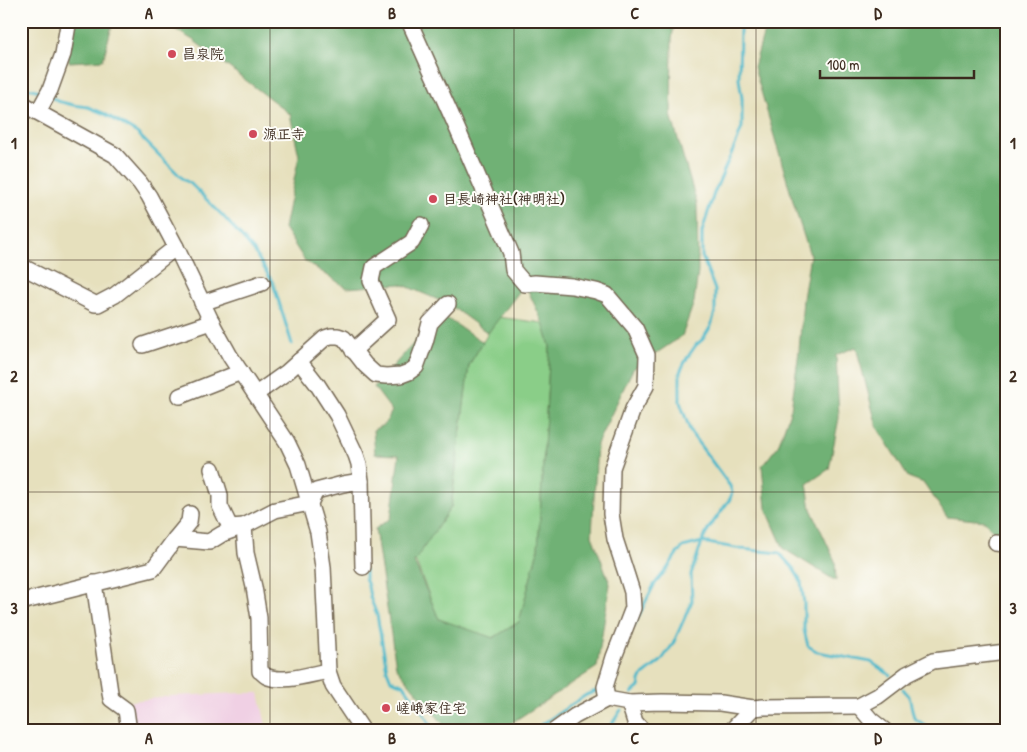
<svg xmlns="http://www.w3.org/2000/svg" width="1027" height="752" viewBox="0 0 1027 752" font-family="'Patrick Hand','Klee One',sans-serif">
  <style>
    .built { fill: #f0d0e4 }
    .green { fill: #8ace88; stroke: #627c53 }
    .forest { fill: #6fb174; stroke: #556e49 }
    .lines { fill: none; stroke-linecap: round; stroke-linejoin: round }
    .stream { stroke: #4db8c9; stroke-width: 3 }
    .minor-casing { stroke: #776a56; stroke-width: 18 }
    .minor { stroke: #fff; stroke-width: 15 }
    .grid { fill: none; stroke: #3b2a1e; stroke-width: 1; stroke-opacity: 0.55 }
    .poi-dot { fill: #d1495b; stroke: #fdfcf7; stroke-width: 2 }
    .labels { text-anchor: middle; stroke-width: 4; stroke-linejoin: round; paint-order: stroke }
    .poi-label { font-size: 14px; font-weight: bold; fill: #3b2a1e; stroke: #fdfcf7; text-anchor: start }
    .neatline { fill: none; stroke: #3b2a1e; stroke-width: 2 }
    .grid-label { font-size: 16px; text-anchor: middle; font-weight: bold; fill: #3b2a1e }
  </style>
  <rect width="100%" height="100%" fill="#fdfcf7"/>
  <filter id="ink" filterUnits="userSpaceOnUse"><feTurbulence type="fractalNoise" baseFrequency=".02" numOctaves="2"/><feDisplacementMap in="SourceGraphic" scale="10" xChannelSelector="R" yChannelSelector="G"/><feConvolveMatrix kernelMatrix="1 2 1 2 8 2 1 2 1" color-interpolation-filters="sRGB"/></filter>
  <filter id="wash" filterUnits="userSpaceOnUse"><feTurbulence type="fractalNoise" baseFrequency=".0096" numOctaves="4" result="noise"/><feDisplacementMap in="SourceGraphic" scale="20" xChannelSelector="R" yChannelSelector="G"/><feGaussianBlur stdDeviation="1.12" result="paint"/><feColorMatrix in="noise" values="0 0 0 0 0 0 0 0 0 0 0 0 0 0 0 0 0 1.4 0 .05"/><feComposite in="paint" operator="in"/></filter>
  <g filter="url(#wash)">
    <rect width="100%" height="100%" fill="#e6e0bd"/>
    <polygon class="built" points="241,693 259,693 266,726 268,731 131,731 125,702 172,696"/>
    <polygon class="green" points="498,317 543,323 550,346 538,550 519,622 493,638 439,620 415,560 451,507 469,365"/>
    <g class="forest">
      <polygon points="63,21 113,21 103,60 69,62"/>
      <polygon points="161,21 674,21 672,40 671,115 697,204 698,272 694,302 682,336 633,369 597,444 592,535 610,584 597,667 499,731 449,731 396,667 375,529 391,518 399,455 375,454 373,430 385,424 392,411 374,387 414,343 437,312 483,342 469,365 451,507 414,562 439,619 493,638 519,622 538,550 550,346 543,323 525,284 488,333 448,304 401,284 347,288 305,261 284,228 299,156 290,114 193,40"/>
      <polygon points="767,21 1006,21 1006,541 1001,541 985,521 947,517 924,483 908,477 877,427 856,347 836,355 839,418 829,469 807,484 811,509 835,561 836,581 784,549 766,508 762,466 778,446 791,409 799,351 803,299 810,255 797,215 754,67"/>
    </g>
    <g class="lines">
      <g class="stream">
        <polyline points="21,86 40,91 44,93"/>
        <polyline points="51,97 57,101 73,105 88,107 105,114 137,133 184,180 190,183 223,216 254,251 273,283 292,344"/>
        <polyline points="365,571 365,578 368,586 370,597 377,615 387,670 391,680 404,685 435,731"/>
        <polyline points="634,625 654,585 667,569 676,555 683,547 702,542 741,549 779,553 794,569 801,582 804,603 804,630 808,646 818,652 871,662 890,675"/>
        <polyline points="903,689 909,696 914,718 934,731"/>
        <polyline points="632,693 639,687 640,681 643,675 661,661 673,644 692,601 691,574 702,542 709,528 730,499 732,492 730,486 691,433 680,402 680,372 687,358 696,345 703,339 711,326 715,312 715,290 702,256 702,232 714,193 737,141 742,127 742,98 739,79 740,31 743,21"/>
        <polyline points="532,731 586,695 596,691"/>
        <polyline points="607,731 621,710"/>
      </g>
    </g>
  </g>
  <g filter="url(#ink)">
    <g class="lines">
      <g class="minor-casing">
        <g id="minor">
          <polyline points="409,21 453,119 511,253 513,270 525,284 535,283 572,286 596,291 607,295 635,328 647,355 646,386 633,409 612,468 611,514 615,539 627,576 632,592 633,608 614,657 605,687 607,699"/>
          <polyline points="21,103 115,155 140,183 149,196 176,247 214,327 230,356 287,442 298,465 318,532 323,567 328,671 333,686 363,731"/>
          <polyline points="38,112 50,90 63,54 68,25"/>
          <polyline points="21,266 95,304 98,304 115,295 176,247"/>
          <polyline points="202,303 262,283"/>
          <polyline points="143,345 212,322"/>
          <polyline points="353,351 388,319 371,281 374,267 412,242 421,225"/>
          <polyline points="256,394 287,372 325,338 331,336 338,336 344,338 365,365 376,375 386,376 401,375 409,372 416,367 425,342 430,323 448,304"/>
          <polyline points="180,396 241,372"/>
          <path d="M 212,469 L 220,495 L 220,506 L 230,527 L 244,526 L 246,553 L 254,587 L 259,618 L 260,671 C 262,672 264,675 266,676 C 281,684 311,674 328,671"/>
          <polyline points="361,481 363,567"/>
          <polyline points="175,539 189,522 190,514"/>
          <polyline points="996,543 1006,544"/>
          <polyline points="94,583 111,699 126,710 129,731"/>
          <polyline points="21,602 153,569 175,539 209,542 222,534 244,526 275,510 310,503 316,491 343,484 361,481 359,464 356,455 337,415 317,384 299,361"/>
          <polyline points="629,703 635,722 643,731"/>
          <polyline points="859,706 871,720 885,731"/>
          <polyline points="554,731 575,716 607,699 629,703 662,702 720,703 753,708 763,707 859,706 878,696 907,674 933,661 1006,652"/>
          <polyline points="731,731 753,708"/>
        </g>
      </g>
      <use href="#minor" class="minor"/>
    </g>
  </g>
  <path class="grid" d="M 270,21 L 270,731M 514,21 L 514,731M 756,21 L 756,731M 21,260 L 1006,260M 21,492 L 1006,492"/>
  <g class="poi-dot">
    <circle cx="172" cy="54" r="5"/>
    <circle cx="253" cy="134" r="5"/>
    <circle cx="433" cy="199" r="5"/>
    <circle cx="386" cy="708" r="5"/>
  </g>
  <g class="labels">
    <g class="poi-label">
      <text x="182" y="59">昌泉院</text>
      <text x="263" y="139">源正寺</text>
      <text x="443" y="204">目長崎神社(神明社)</text>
      <text x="396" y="713">嵯峨家住宅</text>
    </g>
  </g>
  <rect width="1027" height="752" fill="none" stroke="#fdfcf7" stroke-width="55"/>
  <path d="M820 70v8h154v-8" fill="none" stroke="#3b2a1e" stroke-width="2.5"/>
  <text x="827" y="70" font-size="15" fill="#3b2a1e" stroke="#fdfcf7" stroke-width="4" paint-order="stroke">100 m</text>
  <rect x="28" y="28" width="972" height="696" class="neatline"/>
  <g class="grid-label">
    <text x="149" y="19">A</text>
    <text x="392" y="19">B</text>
    <text x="635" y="19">C</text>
    <text x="878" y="19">D</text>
    <text x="14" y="149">1</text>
    <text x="1013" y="149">1</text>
    <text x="14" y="382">2</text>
    <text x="1013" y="382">2</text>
    <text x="14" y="614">3</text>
    <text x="1013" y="614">3</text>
    <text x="149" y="744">A</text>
    <text x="392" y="744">B</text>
    <text x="635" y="744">C</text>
    <text x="878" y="744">D</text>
  </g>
</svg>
